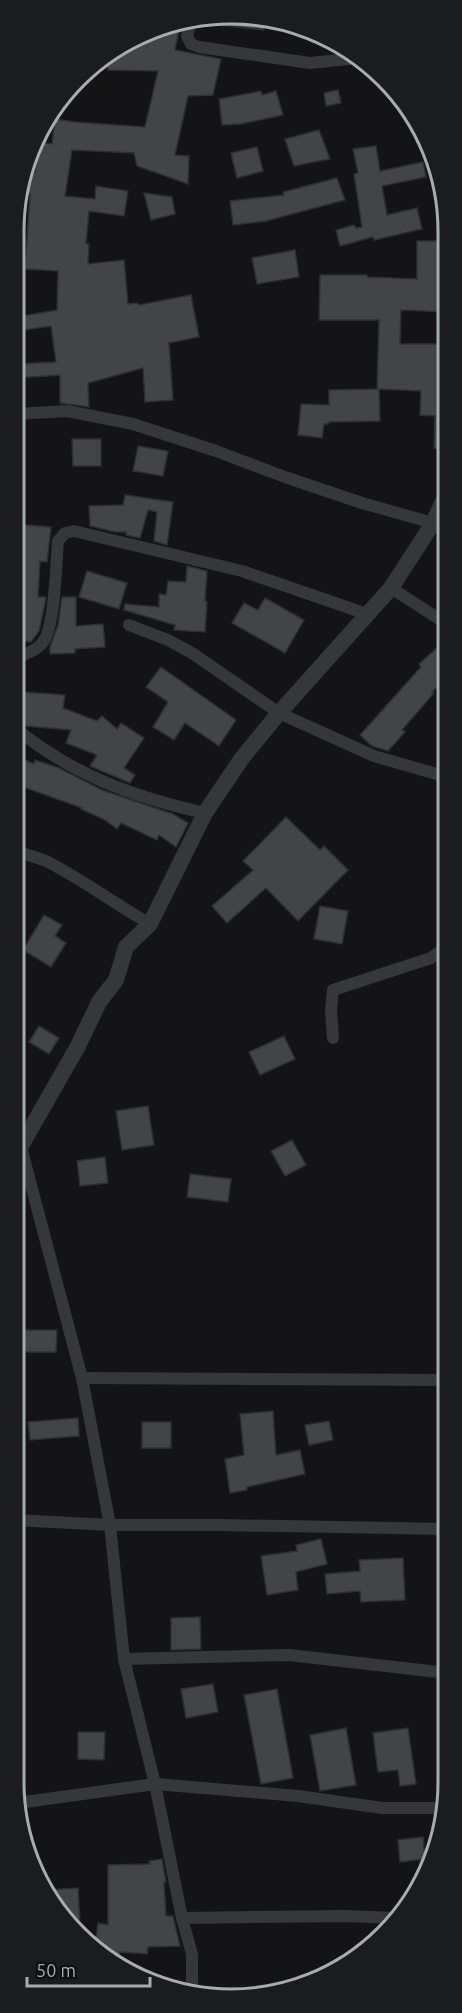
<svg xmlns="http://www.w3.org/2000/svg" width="462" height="2013" viewBox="0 0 462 2013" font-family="Ubuntu,sans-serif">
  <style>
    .building { fill: #434448; stroke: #2e2f31; stroke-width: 1.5 }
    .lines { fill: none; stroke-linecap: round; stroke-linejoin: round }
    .minor { stroke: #36373a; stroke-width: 12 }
    .tertiary { stroke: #36373a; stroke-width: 16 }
    .rim { fill: none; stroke: #a7acb4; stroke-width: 3 }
  </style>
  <rect width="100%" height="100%" fill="#141416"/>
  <g class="building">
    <polygon points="260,15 265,17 264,30 220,25 220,18"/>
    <polygon points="181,20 175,50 221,59 213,95 188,96 175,155 189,156 188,184 137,166 134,153 72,150 65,196 95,199 96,186 128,191 124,216 89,211 86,244 89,244 88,264 124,260 128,304 138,303 139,305 191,295 199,337 169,343 173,400 145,402 143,368 88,383 89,407 60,403 60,375 16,378 15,364 56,362 51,326 18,331 16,317 57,310 58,271 25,269 30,194 19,192 27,170 35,172 40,142 52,144 55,119 75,122 145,127 158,71 108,70 108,54 175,21"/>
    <polygon points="338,90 341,103 326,106 324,93"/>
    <polygon points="261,91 262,95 276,91 283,115 241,124 222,125 219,99"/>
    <polygon points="319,130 330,159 294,166 285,139"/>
    <polygon points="376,146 380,171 423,162 426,177 382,186 387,215 417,208 422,229 374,240 373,237 340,246 336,230 354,225 356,228 362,227 354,174 358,173 353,149"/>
    <polygon points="257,147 263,171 237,178 231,153"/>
    <polygon points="337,178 345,200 266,221 233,225 230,201 284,195 283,192"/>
    <polygon points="144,193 172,197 175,214 151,220"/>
    <polygon points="417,241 447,241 447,312 401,310 400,344 445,344 447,449 434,448 435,416 420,415 421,391 379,389 380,421 329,422 328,424 324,424 322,438 298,435 301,404 329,405 329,390 377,389 379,320 319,320 320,275 367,275 367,277 417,279"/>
    <polygon points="295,250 299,277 257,284 252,258"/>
    <polygon points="72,439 101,439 101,466 73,466"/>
    <polygon points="138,446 168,451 163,476 133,471"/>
    <polygon points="125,495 173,502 167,545 154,541 157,512 148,510 140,538 126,535 126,532 115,532 90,526 89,506 123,505"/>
    <polygon points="15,524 51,527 47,562 40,561 38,597 46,597 44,608 39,631 31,642 15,641"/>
    <polygon points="187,566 207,571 205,601 207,602 205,632 174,630 175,625 124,610 125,604 159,607 159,594 166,595 168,581 186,582"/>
    <polygon points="87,571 127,583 119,609 79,597"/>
    <polygon points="62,597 76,597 76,626 103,624 105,647 75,649 75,653 50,654 50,647 58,625"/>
    <polygon points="265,598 304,620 285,653 232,623 244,603 258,610"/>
    <polygon points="447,639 447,678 432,692 434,693 402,730 405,732 388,751 372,746 360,735 421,667 419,664"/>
    <polygon points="161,667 236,720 219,746 185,723 174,740 153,727 168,702 146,687"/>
    <polygon points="23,692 65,695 63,708 97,721 102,716 117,729 121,723 144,738 124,768 135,775 130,783 90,766 97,755 66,743 71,730 26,726 20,721"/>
    <polygon points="15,755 34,764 35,760 59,768 102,790 173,814 188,823 176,847 159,835 157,840 121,823 117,829 105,820 81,809 82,808 15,784"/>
    <polygon points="286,817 320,850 324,846 348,870 298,921 266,888 227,923 212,906 253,870 243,861"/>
    <polygon points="320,906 348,911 342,944 314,939"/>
    <polygon points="44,915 62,925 55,936 66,943 51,967 23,950"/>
    <polygon points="39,1026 59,1038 49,1054 29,1042"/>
    <polygon points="284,1036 295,1059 260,1075 249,1052"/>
    <polygon points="148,1106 154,1145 122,1150 116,1111"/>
    <polygon points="292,1140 306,1165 285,1176 271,1151"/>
    <polygon points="105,1157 108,1183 80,1186 77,1161"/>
    <polygon points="190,1174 231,1179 228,1202 187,1197"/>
    <polygon points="23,1330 57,1330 56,1352 23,1352"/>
    <polygon points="273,1411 276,1455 300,1450 305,1474 247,1487 247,1490 230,1493 225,1459 244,1455 240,1414"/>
    <polygon points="78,1418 79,1436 30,1440 28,1422"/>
    <polygon points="329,1421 333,1440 309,1445 305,1425"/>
    <rect x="142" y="1422" width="29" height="26"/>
    <polygon points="321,1539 327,1564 296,1572 298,1590 267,1595 261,1556 297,1551 296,1545"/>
    <polygon points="403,1558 405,1600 361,1602 360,1591 327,1594 325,1574 360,1571 359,1560"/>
    <polygon points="200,1617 201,1649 171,1650 171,1618"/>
    <polygon points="213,1684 218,1712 186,1718 181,1689"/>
    <polygon points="277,1689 293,1778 261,1784 244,1695"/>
    <polygon points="346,1728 356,1785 320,1791 310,1735"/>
    <polygon points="408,1728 416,1784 400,1786 398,1770 378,1772 373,1733"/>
    <polygon points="78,1732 105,1732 104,1760 78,1759"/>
    <polygon points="423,1837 425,1859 400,1862 398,1840"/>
    <polygon points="162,1859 166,1882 164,1882 166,1916 173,1916 180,1946 148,1947 147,1954 120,1952 119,1956 105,1954 95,1947 98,1923 108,1925 108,1865 150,1864 149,1861"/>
    <polygon points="78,1888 80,1923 67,1924 46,1890"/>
  </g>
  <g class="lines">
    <g class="minor">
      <polyline points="191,20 187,36 191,44 199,47 310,63 358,58"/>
      <polyline points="15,414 67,411 133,424 216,451 285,477 362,503 433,523"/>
      <polyline points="391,588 447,624"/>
      <polyline points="129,625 168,640 192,653 279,713 374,756 447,777"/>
      <path d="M 15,658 C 25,654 37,651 43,642 C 55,627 56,563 58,541 L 65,533 L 74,531 L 242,571 L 367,614"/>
      <path d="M 15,728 C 73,775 133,797 205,813"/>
      <path d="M 15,851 C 25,854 36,857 46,861 C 82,879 115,904 150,924"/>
      <polyline points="333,1038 331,1010 333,990 431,958 447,946"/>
      <polyline points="15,1146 21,1147 82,1378 110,1525 124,1659 155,1784 182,1918 192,1954 192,1993"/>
      <polyline points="82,1378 447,1380"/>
      <polyline points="14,1520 110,1525 220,1525 447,1529"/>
      <polyline points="124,1659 289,1655 447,1673"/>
      <polyline points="18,1803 155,1784 298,1796 382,1808 447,1808"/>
      <polyline points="182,1918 345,1916 396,1918"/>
    </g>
    <polyline class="tertiary" points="14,1158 78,1046 99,1002 116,980 126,947 150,924 205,813 242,758 279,713 391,588 433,523 447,493"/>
  </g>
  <path d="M0 0H462V2013H0ZM231 24H231A207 207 0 0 1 438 231V1782A207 207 0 0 1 231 1989H231A207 207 0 0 1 24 1782V231A207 207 0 0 1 231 24Z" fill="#1b1c1e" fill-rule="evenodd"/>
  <path class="rim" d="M231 24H231A207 207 0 0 1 438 231V1782A207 207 0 0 1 231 1989H231A207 207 0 0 1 24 1782V231A207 207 0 0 1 231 24Z"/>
  <path d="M27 1977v9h123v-9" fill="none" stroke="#a7acb4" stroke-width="3"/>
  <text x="36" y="1977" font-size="18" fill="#a7acb4" stroke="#0f0f11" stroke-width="4.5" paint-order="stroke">50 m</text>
</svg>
